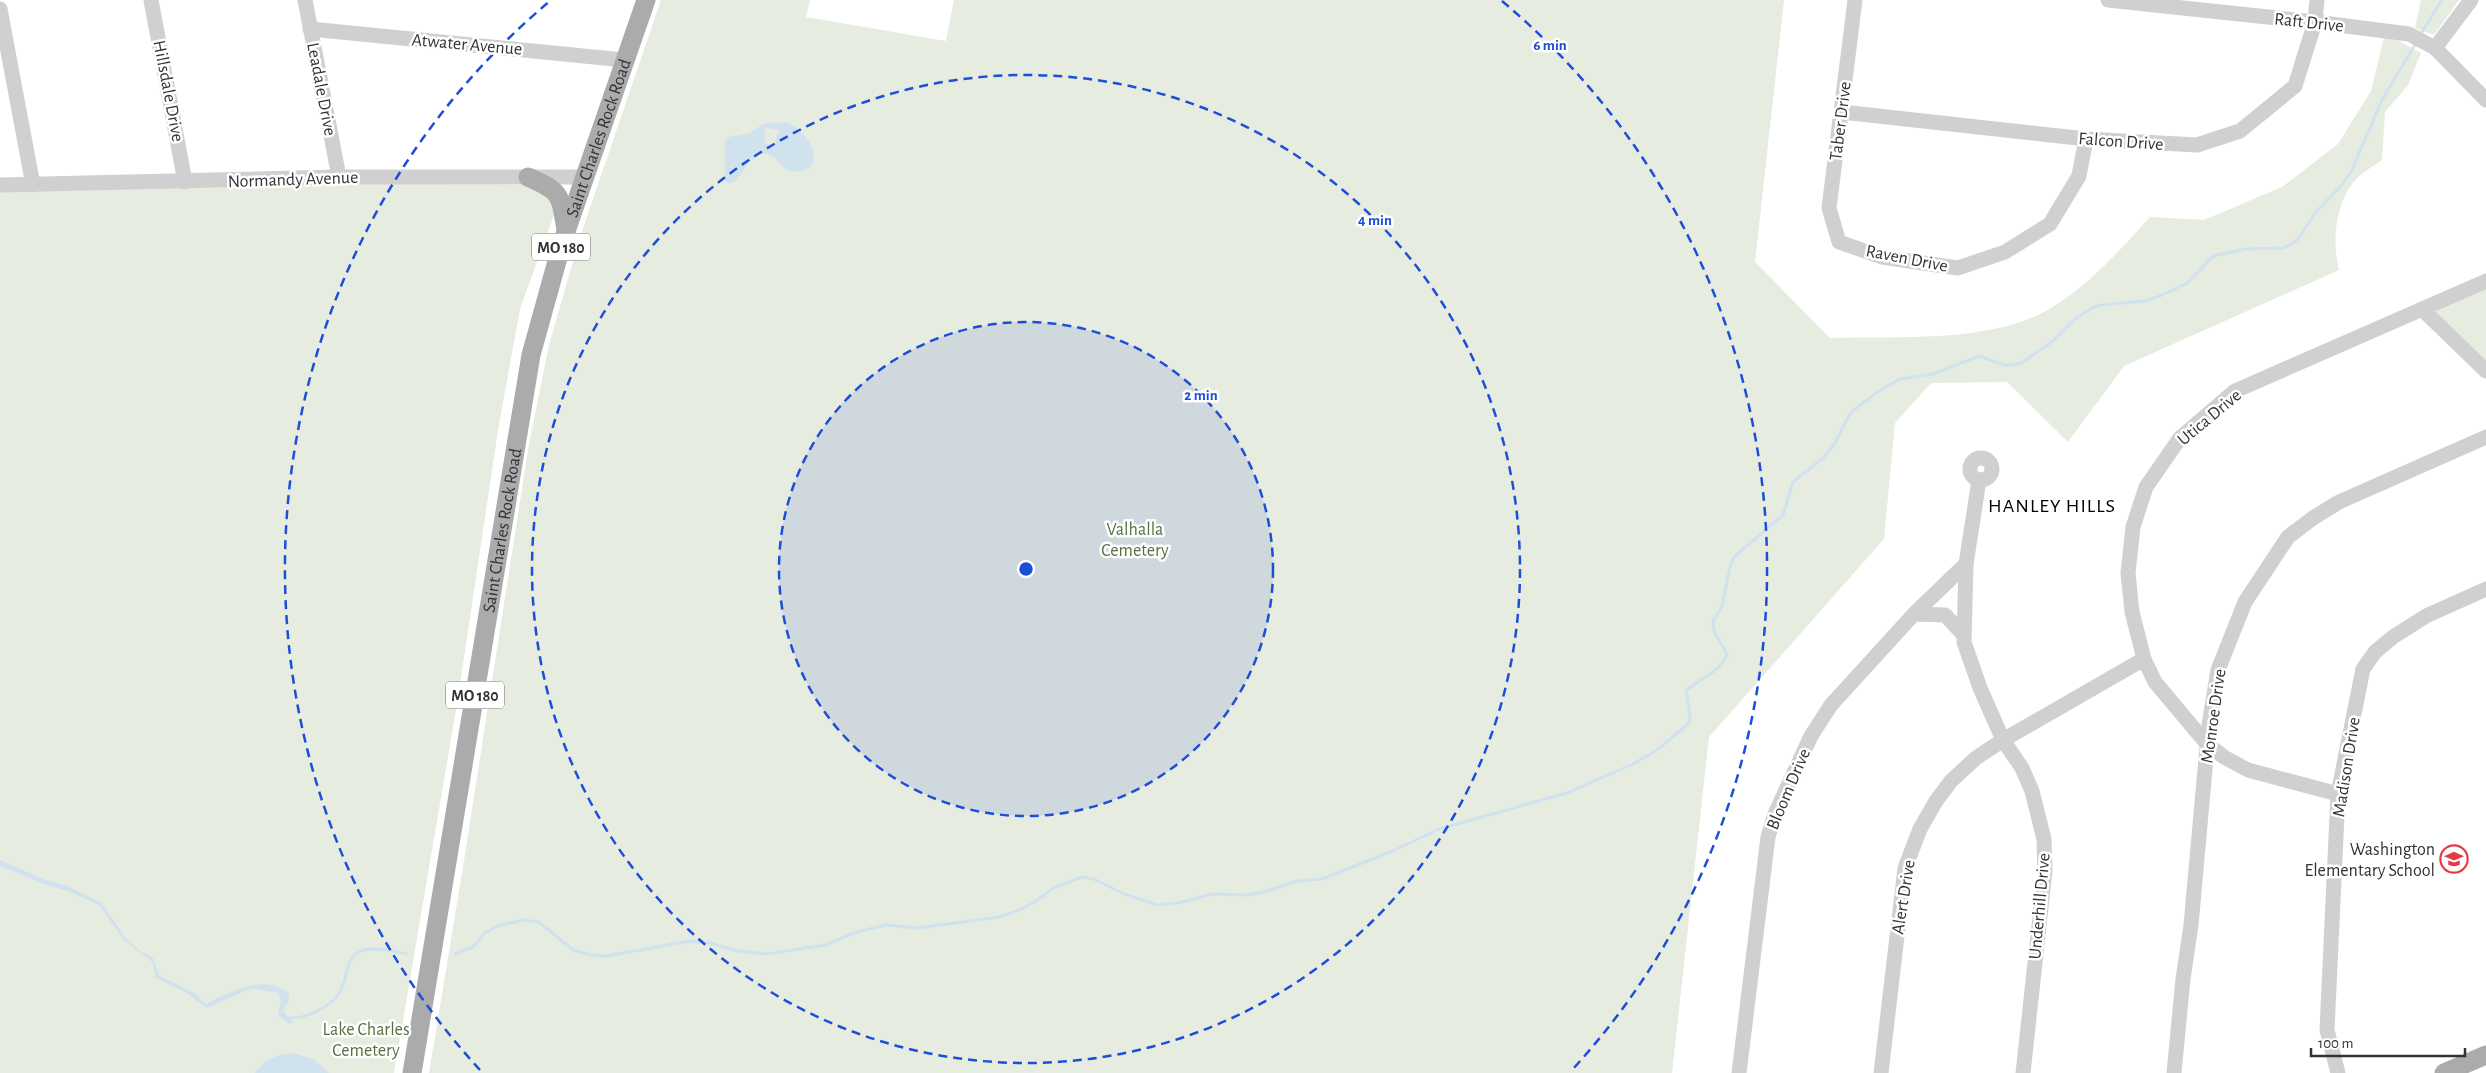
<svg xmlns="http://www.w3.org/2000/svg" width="2486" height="1073" viewBox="0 0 2486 1073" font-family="'Alegreya Sans',sans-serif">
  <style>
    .green { fill: #e6ecdf }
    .water { fill: #cfe2ee; fill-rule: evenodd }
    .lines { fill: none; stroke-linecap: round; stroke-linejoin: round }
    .stream { stroke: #cfe2ee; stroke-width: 3 }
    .minor { stroke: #d0d0d0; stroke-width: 15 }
    .major { stroke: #ababab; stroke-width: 19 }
    .ring { fill: none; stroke: #1d4ed8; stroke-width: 2.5; stroke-dasharray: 9 6 }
    .labels { text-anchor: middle; stroke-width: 5; stroke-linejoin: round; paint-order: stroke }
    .shield { fill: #fff; stroke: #707070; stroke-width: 1 }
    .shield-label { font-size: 16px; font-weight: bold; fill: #333 }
    .street-label { font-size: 18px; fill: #333; stroke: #fff }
    .park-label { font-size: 18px; fill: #56703f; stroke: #fff }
    .poi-label { font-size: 18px; fill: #333; stroke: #fff; text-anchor: end }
    .quarter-label { font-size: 20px; letter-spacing: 1px; fill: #000; stroke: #fff }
    .centre { fill: #1d4ed8; stroke: #fff; stroke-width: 2.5 }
    .ring-label { font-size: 15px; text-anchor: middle; font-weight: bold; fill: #1d4ed8; stroke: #fff; stroke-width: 5; stroke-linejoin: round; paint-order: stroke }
  </style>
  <rect width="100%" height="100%" fill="#fff"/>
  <g class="green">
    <path d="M 661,0 L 810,0 L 806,17 L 946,41 L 954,0 L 1784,0 L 1755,262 L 1830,338 C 1899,336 1997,344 2056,305 C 2092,282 2121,249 2150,217 L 2204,220 L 2282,187 L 2338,144 L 2371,91 L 2384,37 L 2399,41 L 2421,53 L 2408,85 L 2385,112 L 2382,160 C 2372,167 2358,175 2352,184 C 2335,207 2332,243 2339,270 L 2124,366 L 2068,442 L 2007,382 L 1931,383 L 1895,423 L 1884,539 L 1709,737 L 1672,1073 L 429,1073 L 463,867 L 529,444 L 549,345 L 580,237 Z"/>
    <polygon points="2421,0 2459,0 2434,35 2415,28"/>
    <polygon points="385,184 533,185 542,187 556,209 520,309 499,424 458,698 394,1073 0,1073 0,190"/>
    <polygon points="2486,287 2486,361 2435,314 2437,310"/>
  </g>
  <g class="water">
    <path d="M 785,122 C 816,133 829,177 788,171 C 782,167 777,158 770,155 C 753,148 743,174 734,182 L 729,183 L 725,181 L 725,140 L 729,137 L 750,133 L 763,124 ZM 768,128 L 779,130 L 773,147 L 765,143 L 764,130 Z"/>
    <path d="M 0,860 L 43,879 L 65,885 L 101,902 L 124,936 L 139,950 L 153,958 L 159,975 L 196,994 L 206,1004 C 227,993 269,971 289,995 L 289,1001 L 283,1011 L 293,1023 L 290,1024 L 278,1015 L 281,1001 L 278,993 L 252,988 L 206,1008 L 187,993 L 156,978 L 152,962 L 124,940 L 99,905 L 68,891 L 44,884 L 0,866 Z"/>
    <path d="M 293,1053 L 315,1060 L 329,1073 L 255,1073 C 265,1059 277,1054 293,1053 Z"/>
  </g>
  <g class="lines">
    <g class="stream">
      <polyline points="2420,35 2442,0"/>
      <path d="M 455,954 L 473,947 L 485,933 L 497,926 L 523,920 L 539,922 L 573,950 L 591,955 L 606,956 L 690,941 L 710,943 L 738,951 L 767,954 L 825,945 L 857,932 L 886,925 L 918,928 L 999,917 L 1017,911 L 1035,902 L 1055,887 L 1082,877 L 1094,879 L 1124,894 L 1157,905 L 1178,903 L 1213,894 L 1248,895 L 1264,892 L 1298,881 L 1322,879 L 1395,850 L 1439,829 L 1567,793 L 1633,764 L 1657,750 L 1689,723 L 1690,714 L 1686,691 C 1699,678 1720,673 1727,655 C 1722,643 1712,635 1713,621 L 1722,606 L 1730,567 L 1734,557 L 1783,515 L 1793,482 L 1822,459 L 1833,446 L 1851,412 L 1879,391 L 1900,379 L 1933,374 L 1979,356 L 2004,365 L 2015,365 L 2023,362 L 2054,340 L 2075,319 L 2092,308 L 2101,305 L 2145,301 L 2160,296 L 2187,283 L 2213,256 L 2246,249 L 2284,248 L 2293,243 L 2299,238 L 2315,213 L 2342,185 L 2352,170 L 2382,100 L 2416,43"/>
      <path d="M 287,1018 C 306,1019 334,1007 342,988 C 348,974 345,958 361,951 C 374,946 393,951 407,954"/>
    </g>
    <g class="minor">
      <polyline points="151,0 185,182"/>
      <polyline points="305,0 339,177"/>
      <polyline points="1855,0 1829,208 1839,242 1882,257 1958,268 2005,252 2050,224 2079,176 2086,139"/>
      <polyline points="2108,0 2315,22 2409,34 2435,48 2486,100"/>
      <polyline points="0,9 33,185"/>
      <polyline points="310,29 624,60"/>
      <polyline points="2435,48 2471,0"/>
      <polyline points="1842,112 2086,139 2197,145 2240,131 2295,86 2315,22 2317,0"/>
      <polyline points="0,185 339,177 585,177"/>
      <polyline points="2422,309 2486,371"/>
      <circle cx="1981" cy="469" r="11"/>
      <polyline points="1979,480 1966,564 1964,642 1980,688 2003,740 2022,768 2032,791 2044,839 2045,871 2023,1073"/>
      <polyline points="1914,614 1945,615 1964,635"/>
      <polyline points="2338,794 2248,770 2224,757 2207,744 2155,682 2144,659 2132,612 2128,573 2133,527 2146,487 2180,438 2235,391 2486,281"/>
      <polyline points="1739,1073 1768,837 1775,814 1811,736 1831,705 1914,614 1966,564"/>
      <polyline points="1881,1073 1905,868 1920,829 1936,801 1951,781 1976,758 2003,740 2144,659"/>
      <polyline points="2174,1073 2183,979 2191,925 2209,725 2218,670 2245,602 2288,537 2313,518 2339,502 2486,437"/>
      <polyline points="2338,1073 2327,1030 2338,794 2363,669 2375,652 2393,637 2426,616 2486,589"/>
    </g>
    <g class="major">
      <path d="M 528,177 C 562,192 560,194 566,230"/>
      <path id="s1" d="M 412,1073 L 531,355 L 562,243 L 646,0"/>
      <polyline points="2444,1073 2486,1055"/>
    </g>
  </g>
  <circle cx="1026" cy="569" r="247" fill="#1d4ed8" fill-opacity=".12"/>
  <g class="ring">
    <circle cx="1026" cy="569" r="247"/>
    <circle cx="1026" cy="569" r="494"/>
    <path d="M480 1070A741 741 0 0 1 550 1M1502 1A741 741 0 0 1 1572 1070"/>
  </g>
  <defs>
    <g id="school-ring" transform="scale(1.4375)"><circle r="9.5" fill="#fff" stroke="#e63946" stroke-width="1.5"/><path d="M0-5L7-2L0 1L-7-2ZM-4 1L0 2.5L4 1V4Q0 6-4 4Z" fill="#e63946"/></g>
  </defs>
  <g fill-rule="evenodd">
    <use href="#school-ring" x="2454" y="859"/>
  </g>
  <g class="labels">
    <g class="shield">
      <rect x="532" y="233.5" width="58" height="27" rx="4"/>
      <rect x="446" y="681.5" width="58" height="27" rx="4"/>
    </g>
    <g class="shield-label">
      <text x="561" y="253">MO 180</text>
      <text x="475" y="701">MO 180</text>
    </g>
    <g class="street-label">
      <text transform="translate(2309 22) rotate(6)" y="6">Raft Drive</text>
      <text transform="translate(467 44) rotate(5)" y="6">Atwater Avenue</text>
      <text transform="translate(322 89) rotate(79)" y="6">Leadale Drive</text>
      <text transform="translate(169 91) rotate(79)" y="6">Hillsdale Drive</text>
      <text transform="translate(1840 121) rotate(-83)" y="6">Taber Drive</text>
      <text dy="6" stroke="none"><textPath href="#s1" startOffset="955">Saint Charles Rock Road</textPath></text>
      <text transform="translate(2121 141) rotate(4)" y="6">Falcon Drive</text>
      <text transform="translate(293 179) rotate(-2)" y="6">Normandy Avenue</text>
      <text transform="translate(1907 258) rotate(11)" y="6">Raven Drive</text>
      <text transform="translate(2209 417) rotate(-40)" y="6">Utica Drive</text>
      <text dy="6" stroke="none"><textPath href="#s1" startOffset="550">Saint Charles Rock Road</textPath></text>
      <text transform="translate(2213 716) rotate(-82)" y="6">Monroe Drive</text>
      <text transform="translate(2346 767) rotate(-81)" y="6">Madison Drive</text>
      <text transform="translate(1788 789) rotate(-67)" y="6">Bloom Drive</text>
      <text transform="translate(1903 897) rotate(-81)" y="6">Alert Drive</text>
      <text transform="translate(2039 906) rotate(-85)" y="6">Underhill Drive</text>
    </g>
    <g class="park-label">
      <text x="1135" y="535">Valhalla<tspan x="1135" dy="21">Cemetery</tspan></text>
      <text x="366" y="1035">Lake Charles<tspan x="366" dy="21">Cemetery</tspan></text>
    </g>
    <g class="poi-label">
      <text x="2435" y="855">Washington<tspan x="2435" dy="21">Elementary School</tspan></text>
    </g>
    <g class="quarter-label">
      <text x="2052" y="512">HANLEY HILLS</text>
    </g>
  </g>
  <circle cx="1026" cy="569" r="8" class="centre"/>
  <g class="ring-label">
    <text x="1550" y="50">6 min</text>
    <text x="1375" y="225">4 min</text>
    <text x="1201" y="400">2 min</text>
  </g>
  <path d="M2311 1048v8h154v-8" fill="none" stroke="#333333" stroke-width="2.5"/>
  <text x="2318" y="1048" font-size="15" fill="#333333" stroke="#ffffff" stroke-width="4" paint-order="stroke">100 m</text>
</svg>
